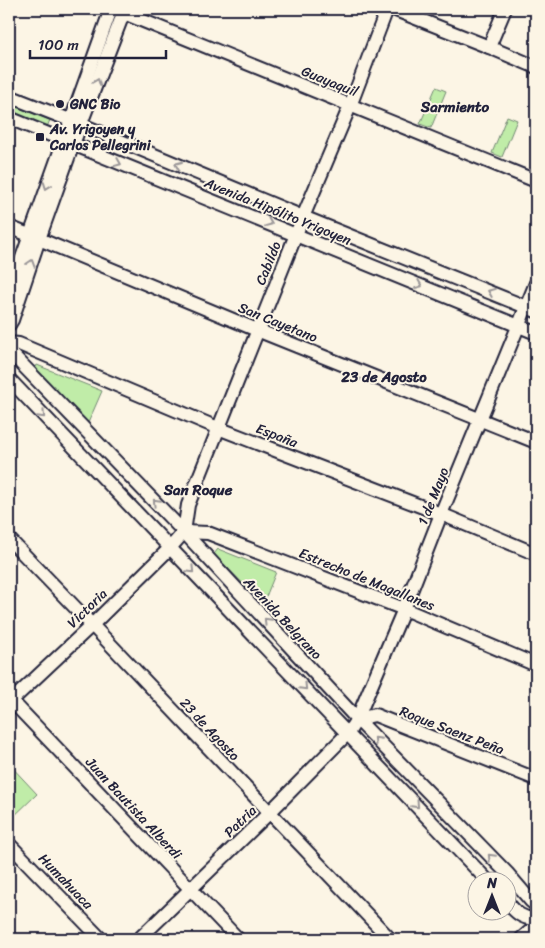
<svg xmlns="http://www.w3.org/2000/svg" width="545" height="948" viewBox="0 0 545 948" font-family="Sriracha,sans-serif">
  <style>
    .green { fill: #c0eca8; stroke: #718772 }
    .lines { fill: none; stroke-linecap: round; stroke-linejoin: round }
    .minor-casing { stroke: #22223b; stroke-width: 16 }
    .minor { stroke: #fcf5e5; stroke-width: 12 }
    .oneway { stroke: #9a9698 }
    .poi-dot { fill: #22223b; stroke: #fcf5e5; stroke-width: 2 }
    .labels { text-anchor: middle; stroke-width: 4; stroke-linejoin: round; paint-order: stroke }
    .street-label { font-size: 14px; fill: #22223b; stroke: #fcf5e5 }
    .poi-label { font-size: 14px; font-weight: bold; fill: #22223b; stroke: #fcf5e5; text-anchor: start }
    .neighbourhood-label { font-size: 15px; font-weight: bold; fill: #22223b; stroke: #fcf5e5 }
  </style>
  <rect width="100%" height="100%" fill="#fcf5e5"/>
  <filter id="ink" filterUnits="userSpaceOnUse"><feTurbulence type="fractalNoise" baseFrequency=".02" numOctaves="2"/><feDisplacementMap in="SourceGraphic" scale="10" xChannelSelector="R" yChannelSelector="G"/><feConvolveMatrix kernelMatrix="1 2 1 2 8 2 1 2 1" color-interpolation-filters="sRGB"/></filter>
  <g filter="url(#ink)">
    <g class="green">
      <polygon points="436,87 446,91 431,128 420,124"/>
      <polygon points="9,104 50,120 47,127 9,111"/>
      <polygon points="507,116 517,120 502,157 492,153"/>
      <polygon points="37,365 102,391 88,423 35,369"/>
      <polygon points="218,549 276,572 263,604 214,554"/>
      <polygon points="9,764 37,794 9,821"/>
    </g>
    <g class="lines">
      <g class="minor-casing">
        <g id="minor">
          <polyline points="114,9 536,181"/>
          <polyline points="393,9 489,47 536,67"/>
          <polyline points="489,47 505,9"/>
          <polyline points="9,96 80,124 303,217 536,311"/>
          <polyline points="9,118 536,333"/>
          <polyline points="9,227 39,239 257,330 536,442"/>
          <polyline points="9,294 111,9"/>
          <polyline points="9,325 12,320 39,239 73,144 125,9"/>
          <polyline points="9,343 19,344 218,428 441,514 536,554"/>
          <polyline points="9,351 184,532 357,719 507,873 531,901 536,905"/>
          <polyline points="9,379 487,880"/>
          <polyline points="184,532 188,505 303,217 350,106 387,9"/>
          <polyline points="184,532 208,533 404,609 536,665"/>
          <polyline points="9,539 92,625 390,939"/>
          <polyline points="9,698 238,939"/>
          <polyline points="9,703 92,625 170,548 184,532"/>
          <polyline points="357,719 375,715 536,779"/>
          <polyline points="9,844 101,939"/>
          <path d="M 508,903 C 515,912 523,920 536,918"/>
          <polyline points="139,939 269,813 348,733 357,719 404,609 441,514 536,283"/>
          <polyline points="521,939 536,926"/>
        </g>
      </g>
      <use href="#minor" class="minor"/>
    </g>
    <defs><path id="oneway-chevron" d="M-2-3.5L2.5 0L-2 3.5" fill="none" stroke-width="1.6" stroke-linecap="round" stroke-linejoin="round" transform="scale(1.25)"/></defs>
    <g class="oneway">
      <use href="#oneway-chevron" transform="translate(97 82) rotate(-69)"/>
      <use href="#oneway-chevron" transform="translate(118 163) rotate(22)"/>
      <use href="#oneway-chevron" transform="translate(178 165) rotate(-157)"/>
      <use href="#oneway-chevron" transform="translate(47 186) rotate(110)"/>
      <use href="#oneway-chevron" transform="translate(269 223) rotate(22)"/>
      <use href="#oneway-chevron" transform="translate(31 263) rotate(-72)"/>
      <use href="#oneway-chevron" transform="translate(419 285) rotate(22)"/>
      <use href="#oneway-chevron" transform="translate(491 292) rotate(-158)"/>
      <use href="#oneway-chevron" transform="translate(42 415) rotate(46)"/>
      <use href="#oneway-chevron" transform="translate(156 502) rotate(-134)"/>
      <use href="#oneway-chevron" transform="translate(191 570) rotate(46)"/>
      <use href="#oneway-chevron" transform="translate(267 621) rotate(-133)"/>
      <use href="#oneway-chevron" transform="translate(304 687) rotate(46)"/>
      <use href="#oneway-chevron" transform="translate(377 740) rotate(-134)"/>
      <use href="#oneway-chevron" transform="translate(416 805) rotate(47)"/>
      <use href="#oneway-chevron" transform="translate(491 857) rotate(-134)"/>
    </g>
  </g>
  <g class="poi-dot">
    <circle cx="60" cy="104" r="5"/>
    <rect x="35" y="132" width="10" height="10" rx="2.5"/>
  </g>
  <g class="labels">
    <g class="street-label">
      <text transform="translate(330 81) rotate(22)" y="5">Guayaquil</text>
      <text transform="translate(278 211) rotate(22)" y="5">Avenida Hipólito Yrigoyen</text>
      <text transform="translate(268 263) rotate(-68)" y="5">Cabildo</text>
      <text transform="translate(278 322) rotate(22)" y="5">San Cayetano</text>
      <text transform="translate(277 435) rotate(21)" y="5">España</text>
      <text transform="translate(433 496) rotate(-68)" y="5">1 de Mayo</text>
      <text transform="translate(367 579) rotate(22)" y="5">Estrecho de Magallanes</text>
      <text transform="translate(87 608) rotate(-44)" y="5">Victoria</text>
      <text transform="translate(283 618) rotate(47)" y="5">Avenida Belgrano</text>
      <text transform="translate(210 729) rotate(47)" y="5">23 de Agosto</text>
      <text transform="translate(452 730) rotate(21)" y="5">Roque Saenz Peña</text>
      <text transform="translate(134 808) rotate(47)" y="5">Juan Bautista Alberdi</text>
      <text transform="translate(240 821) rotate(-44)" y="5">Patria</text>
      <text transform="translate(66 881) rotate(46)" y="5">Humahuaca</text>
    </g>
    <g class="poi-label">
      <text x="70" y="109">GNC Bio</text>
      <text x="50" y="134">Av. Yrigoyen y<tspan x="50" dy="16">Carlos Pellegrini</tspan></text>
    </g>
    <g class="neighbourhood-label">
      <text x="455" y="112">Sarmiento</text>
      <text x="384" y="382">23 de Agosto</text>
      <text x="198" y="495">San Roque</text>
    </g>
  </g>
  <rect width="545" height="948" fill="none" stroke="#fcf5e5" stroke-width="30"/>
  <rect x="15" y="15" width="515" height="918" fill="none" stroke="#22223b" stroke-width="2" filter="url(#ink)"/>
  <g transform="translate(492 896)"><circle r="24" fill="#fcf5e5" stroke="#a5a1a1"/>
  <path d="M0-4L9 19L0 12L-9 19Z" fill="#22223b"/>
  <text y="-8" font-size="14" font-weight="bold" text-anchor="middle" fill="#22223b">N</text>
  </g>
  <path d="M30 50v8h136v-8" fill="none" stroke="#22223b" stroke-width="2.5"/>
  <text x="38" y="50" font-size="15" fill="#22223b" stroke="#fcf5e5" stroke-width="4" paint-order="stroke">100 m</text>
</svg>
